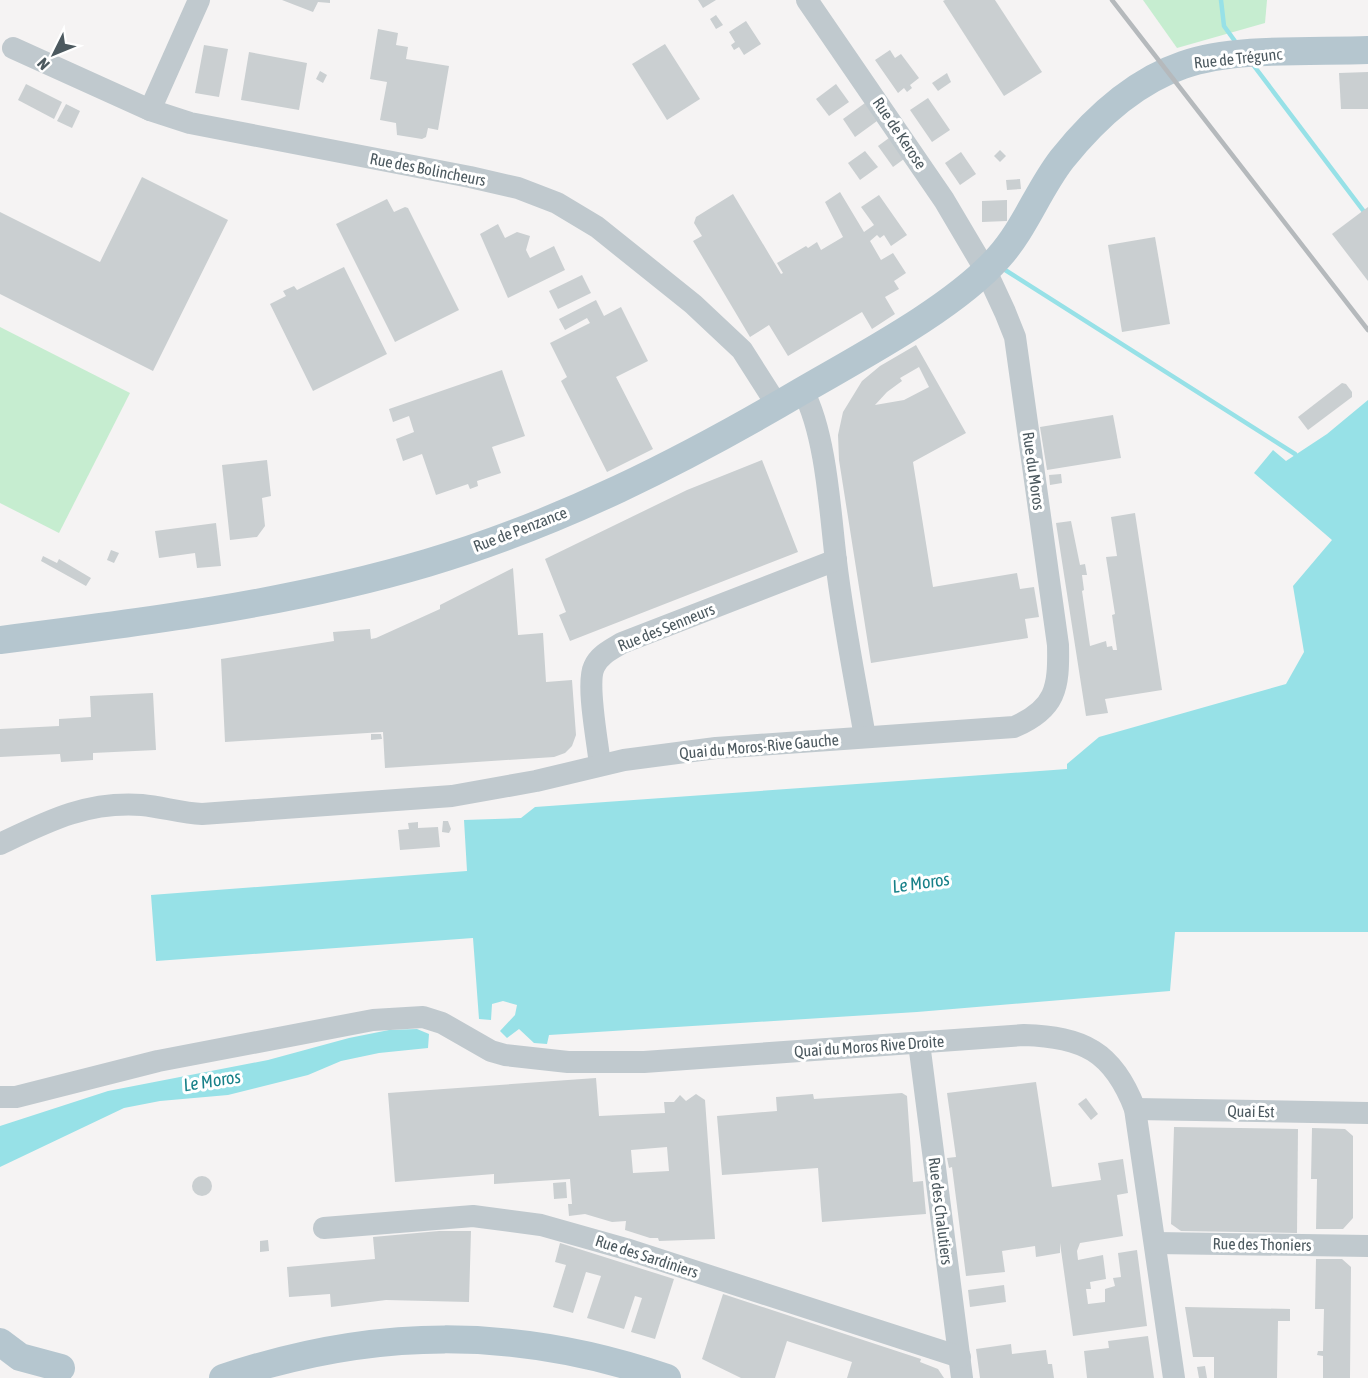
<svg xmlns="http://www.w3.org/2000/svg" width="1368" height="1378" viewBox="0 0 1368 1378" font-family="'Asap Condensed',sans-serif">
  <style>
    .green { fill: #c6edd0 }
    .water { fill: #97e1e7 }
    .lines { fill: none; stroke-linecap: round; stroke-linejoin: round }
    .stream { stroke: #97e1e7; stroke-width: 4.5 }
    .building { fill: #cacfd1; fill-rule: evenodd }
    .minor { stroke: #c0c9ce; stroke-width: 22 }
    .major { stroke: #b5c6cf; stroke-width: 28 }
    .rail { stroke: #b5b9bc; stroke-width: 4.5 }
    .labels { text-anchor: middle; stroke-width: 6; stroke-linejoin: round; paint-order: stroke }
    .street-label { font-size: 16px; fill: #4c595f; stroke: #fff }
    .water-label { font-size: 18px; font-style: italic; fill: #178088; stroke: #fff }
  </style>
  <rect width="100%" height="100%" fill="#f5f3f3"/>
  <g class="green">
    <polygon points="1143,0 1267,0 1265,23 1177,48"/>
    <polygon points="0,327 130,393 59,533 0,503"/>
  </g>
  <g class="water">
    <polygon points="1368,400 1368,932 1175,932 1170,991 917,1012 549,1035 547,1044 534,1043 519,1029 507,1038 500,1031 515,1015 517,1005 503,1001 492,1004 491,1020 479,1019 473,938 156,961 151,895 467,871 464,820 521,818 535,807 1067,769 1067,764 1099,737 1286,684 1304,652 1293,586 1332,540 1254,473 1273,450 1286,461 1327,434"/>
    <polygon points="417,1029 429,1034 428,1048 379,1053 341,1061 308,1075 228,1095 160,1101 124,1108 0,1167 0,1126 108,1091 268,1060 349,1038 389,1030"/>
  </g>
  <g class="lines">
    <g class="stream">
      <polyline points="1221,0 1224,26 1237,44"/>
      <polyline points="1251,62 1368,217"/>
      <polyline points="1002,268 1295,454"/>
    </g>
  </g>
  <g class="building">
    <polygon points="282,0 330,0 330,3 318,2 313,12"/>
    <polygon points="698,0 716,0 703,8"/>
    <polygon points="945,0 995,0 1042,72 1004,96 943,1"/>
    <polygon points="716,15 723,25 716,29 710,19"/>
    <polygon points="746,21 761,44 744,55 739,47 734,50 731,45 735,42 729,32"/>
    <polygon points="378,29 398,33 396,45 408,47 406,59 449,66 438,130 428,128 426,137 422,139 397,135 396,123 380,120 387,82 370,79"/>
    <polygon points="665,44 700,99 667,120 632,64"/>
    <polygon points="204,45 228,49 219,97 195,93"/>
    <polygon points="890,50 895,58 901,54 919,78 910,85 912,88 907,92 904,88 898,93 875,60"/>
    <polygon points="249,52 307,63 299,110 241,100"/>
    <polygon points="320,71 327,75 323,83 316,79"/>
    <polygon points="1368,72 1368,109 1341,109 1339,73"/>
    <polygon points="947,73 951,82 938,91 932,83"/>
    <polygon points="26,84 62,102 54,119 18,100"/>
    <polygon points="836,84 849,102 829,116 816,99"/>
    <polygon points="928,98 950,130 932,142 910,110"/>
    <polygon points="865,103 877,121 855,137 843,119"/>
    <polygon points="66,104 80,111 72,128 57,121"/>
    <polygon points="889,138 904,159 893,167 878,146"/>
    <polygon points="1000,150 1006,156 1000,162 994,156"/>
    <polygon points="865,151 878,167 860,180 848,163"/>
    <polygon points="961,152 976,174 960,185 945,163"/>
    <polygon points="142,177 228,220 153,371 0,294 0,212 100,262"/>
    <polygon points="1020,179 1021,189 1007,190 1006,180"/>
    <polygon points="840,192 864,232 874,225 861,207 879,195 907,235 891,246 884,235 880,238 877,235 870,241 881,260 893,253 906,273 894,281 899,289 885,297 895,314 872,329 862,312 788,356 769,325 750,337 693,241 702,236 694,223 696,217 733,194 781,274 783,273 777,263 806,246 808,248 817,242 821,250 843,237 825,202"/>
    <polygon points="387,199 394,212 405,207 408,208 459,310 395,342 336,224"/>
    <polygon points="1007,200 1007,221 982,222 982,201"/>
    <polygon points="1368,207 1368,281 1332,234"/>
    <polygon points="498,224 505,238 517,232 530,236 526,250 530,258 554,246 565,270 508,298 480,234"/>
    <polygon points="1155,237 1170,324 1122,332 1108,245"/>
    <polygon points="344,267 387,354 313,391 270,304 286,296 283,291 294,286 297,290"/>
    <polygon points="582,275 591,293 558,309 549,291"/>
    <polygon points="596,300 604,316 621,307 648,361 616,377 653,449 607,472 561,381 567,377 550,343 590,323 587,318 565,330 559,319"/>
    <path d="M 916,345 L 966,433 L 913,462 L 933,587 L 1017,573 L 1020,589 L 1034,587 L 1039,617 L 1025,619 L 1028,638 L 871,663 L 839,460 L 838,435 L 843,412 L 862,381 L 880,366 ZM 919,367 L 929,387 L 904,400 L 875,405 L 887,392 L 902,381 L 900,378 Z"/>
    <polygon points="502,370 525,436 492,447 501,473 477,481 478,486 470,489 468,484 436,495 422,454 403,461 396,439 414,432 409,416 393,422 389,409"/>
    <polygon points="1342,383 1346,384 1352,392 1352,397 1308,430 1298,417"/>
    <polygon points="1113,415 1121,458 1047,470 1040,427"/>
    <polygon points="267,460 271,496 262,498 265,526 257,537 230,540 222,465"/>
    <polygon points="762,460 798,552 570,641 559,615 566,612 545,559 687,490"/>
    <polygon points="1061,474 1062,483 1050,485 1049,475"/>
    <polygon points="1135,513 1162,690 1105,699 1108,713 1086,716 1056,523 1071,521 1080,565 1085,564 1087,575 1082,575 1084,590 1082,591 1090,646 1106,641 1107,647 1112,646 1113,650 1117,650 1112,615 1115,614 1106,557 1117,556 1111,517"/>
    <polygon points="216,523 221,566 197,568 195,553 159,558 155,531"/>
    <polygon points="111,550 119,553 114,563 107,560"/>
    <polygon points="43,556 57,563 59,559 91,578 86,586 41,561"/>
    <polygon points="513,568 518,635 543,633 546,682 572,680 576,735 572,746 565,753 554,757 385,768 383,732 225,742 221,659 334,641 333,632 370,629 371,639 376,638 440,609 440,605"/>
    <polygon points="153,693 156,750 93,753 93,760 61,762 60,754 0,757 0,729 59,726 59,719 91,717 90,696"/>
    <polygon points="371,734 381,734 382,739 371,740"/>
    <polygon points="443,821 448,821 451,829 449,833 442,832"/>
    <polygon points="418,822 418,828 438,827 440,847 400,850 398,830 409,829 408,823"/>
    <path d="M 596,1078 L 599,1116 L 665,1113 L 664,1102 L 674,1102 L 680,1095 L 686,1101 L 696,1094 L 705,1100 L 715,1239 L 659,1241 L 658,1238 L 650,1238 L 625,1230 L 626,1221 L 612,1222 L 585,1214 L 569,1216 L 568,1204 L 572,1204 L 570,1179 L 494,1184 L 494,1174 L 395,1182 L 388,1093 ZM 667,1147 L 669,1171 L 633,1173 L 631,1150 Z"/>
    <polygon points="1036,1082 1052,1187 1101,1180 1098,1163 1123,1159 1128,1193 1117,1195 1123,1236 1080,1243 1077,1251 1078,1260 1103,1255 1106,1279 1090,1282 1091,1289 1086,1289 1088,1304 1105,1302 1105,1289 1115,1286 1113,1278 1121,1277 1118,1253 1137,1250 1147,1326 1073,1336 1060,1243 1060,1253 1036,1257 1035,1246 1002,1251 1005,1272 966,1276 952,1167 949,1168 947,1158 956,1157 947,1093"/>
    <polygon points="902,1093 907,1096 913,1182 923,1181 926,1214 822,1222 818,1168 722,1175 717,1116 777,1111 776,1097 813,1094 814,1099"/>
    <polygon points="1086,1098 1098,1114 1091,1120 1078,1104"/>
    <polygon points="1174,1127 1298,1129 1297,1233 1181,1231 1171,1224"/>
    <polygon points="1312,1128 1345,1129 1353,1136 1353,1218 1343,1229 1316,1229 1317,1179 1311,1179"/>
    <circle cx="202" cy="1186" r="10"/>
    <polygon points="566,1182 567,1198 554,1199 553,1183"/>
    <polygon points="439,1231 471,1231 469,1302 386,1300 331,1307 330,1294 289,1297 287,1267 375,1259 373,1237"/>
    <polygon points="268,1240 269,1251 260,1252 260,1241"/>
    <polygon points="560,1243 674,1279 655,1339 631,1332 642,1298 635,1296 624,1329 587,1318 601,1276 586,1272 573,1313 553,1307 566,1265 555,1262"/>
    <polygon points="1316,1259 1342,1259 1351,1267 1350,1378 1323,1378 1323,1356 1317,1355 1318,1351 1323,1351 1324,1309 1315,1309"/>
    <polygon points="1004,1285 1006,1302 970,1307 968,1290"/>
    <polygon points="723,1294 921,1359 920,1362 938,1369 944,1378 847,1378 852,1362 787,1341 775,1378 741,1378 702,1359"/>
    <polygon points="1185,1307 1290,1309 1290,1321 1278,1321 1277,1378 1214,1378 1214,1357 1193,1357"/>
    <polygon points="1148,1336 1154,1378 1087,1378 1084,1351 1109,1348 1108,1341"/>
    <polygon points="1011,1344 1012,1354 1046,1350 1048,1364 1052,1364 1054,1378 980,1378 976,1349"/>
    <polygon points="1205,1366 1207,1378 1199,1378 1197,1367"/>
  </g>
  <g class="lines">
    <g class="minor">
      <polyline points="13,48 150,110 190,123 470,177 518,188 557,203 597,227 693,304 742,350 777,405"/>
      <polyline points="150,110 199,0"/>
      <path d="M 803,391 C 826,434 830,511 836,561 C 843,620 855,679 865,737"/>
      <path d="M 600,765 C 598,744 586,684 594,667 C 599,655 612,649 622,643 L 836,560"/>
      <path d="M 0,844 C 48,821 87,801 142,805 C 162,807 182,813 202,814 L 452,796 L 536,781 L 624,760 L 716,748 L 1014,727 C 1056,709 1059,688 1058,645 L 1015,337 L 1005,312 L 986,271 L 944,200 L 807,0"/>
      <polyline points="919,1043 962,1378"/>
      <path d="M 0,1097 L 16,1097 L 158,1061 L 373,1020 L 423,1017 L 442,1023 L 491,1051 L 505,1055 L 568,1062 L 644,1062 L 1024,1035 C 1083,1037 1113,1051 1135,1109 L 1174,1378"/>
      <polyline points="1135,1109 1368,1113"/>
      <polyline points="324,1228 473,1216 541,1225 626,1249 960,1357"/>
      <polyline points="1156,1243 1368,1246"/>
    </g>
    <g class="major">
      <path d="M 0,640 C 144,622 288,604 427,563 C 559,524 683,461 800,392 C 860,357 954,308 999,257 C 1025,228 1038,190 1062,159 C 1094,119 1133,82 1183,65 C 1234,47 1313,52 1368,50"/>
      <polyline points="0,1342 20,1357 61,1368"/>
      <path d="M 223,1378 C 374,1327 515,1326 667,1378"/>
    </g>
    <polyline class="rail" points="1112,0 1368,330"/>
  </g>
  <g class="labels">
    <g class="street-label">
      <text transform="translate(1238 58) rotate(-6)" y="6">Rue de Trégunc</text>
      <text transform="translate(900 133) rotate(56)" y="6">Rue de Kerose</text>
      <text transform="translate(428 169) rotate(11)" y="6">Rue des Bolincheurs</text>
      <text transform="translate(1034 471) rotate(82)" y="6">Rue du Moros</text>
      <text transform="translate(520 529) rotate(-21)" y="6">Rue de Penzance</text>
      <text transform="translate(666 627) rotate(-22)" y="6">Rue des Senneurs</text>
      <text transform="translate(759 746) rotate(-5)" y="6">Quai du Moros-Rive Gauche</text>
      <text transform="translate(869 1046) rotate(-4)" y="6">Quai du Moros Rive Droite</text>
      <text transform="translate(1251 1111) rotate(1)" y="6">Quai Est</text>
      <text transform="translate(941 1211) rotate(83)" y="6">Rue des Chalutiers</text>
      <text transform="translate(1262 1244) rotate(1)" y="6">Rue des Thoniers</text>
      <text transform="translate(647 1256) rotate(18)" y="6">Rue des Sardiniers</text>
    </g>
    <g class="water-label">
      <text transform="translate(921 883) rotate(-8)" y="6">Le Moros</text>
      <text transform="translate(212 1081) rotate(-9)" y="6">Le Moros</text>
    </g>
  </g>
  <g transform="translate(54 54) rotate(227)" stroke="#ffffff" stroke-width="4.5" paint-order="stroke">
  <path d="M0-4.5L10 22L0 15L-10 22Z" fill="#4c595f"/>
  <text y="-9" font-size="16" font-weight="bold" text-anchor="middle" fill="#4c595f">N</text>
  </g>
</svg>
